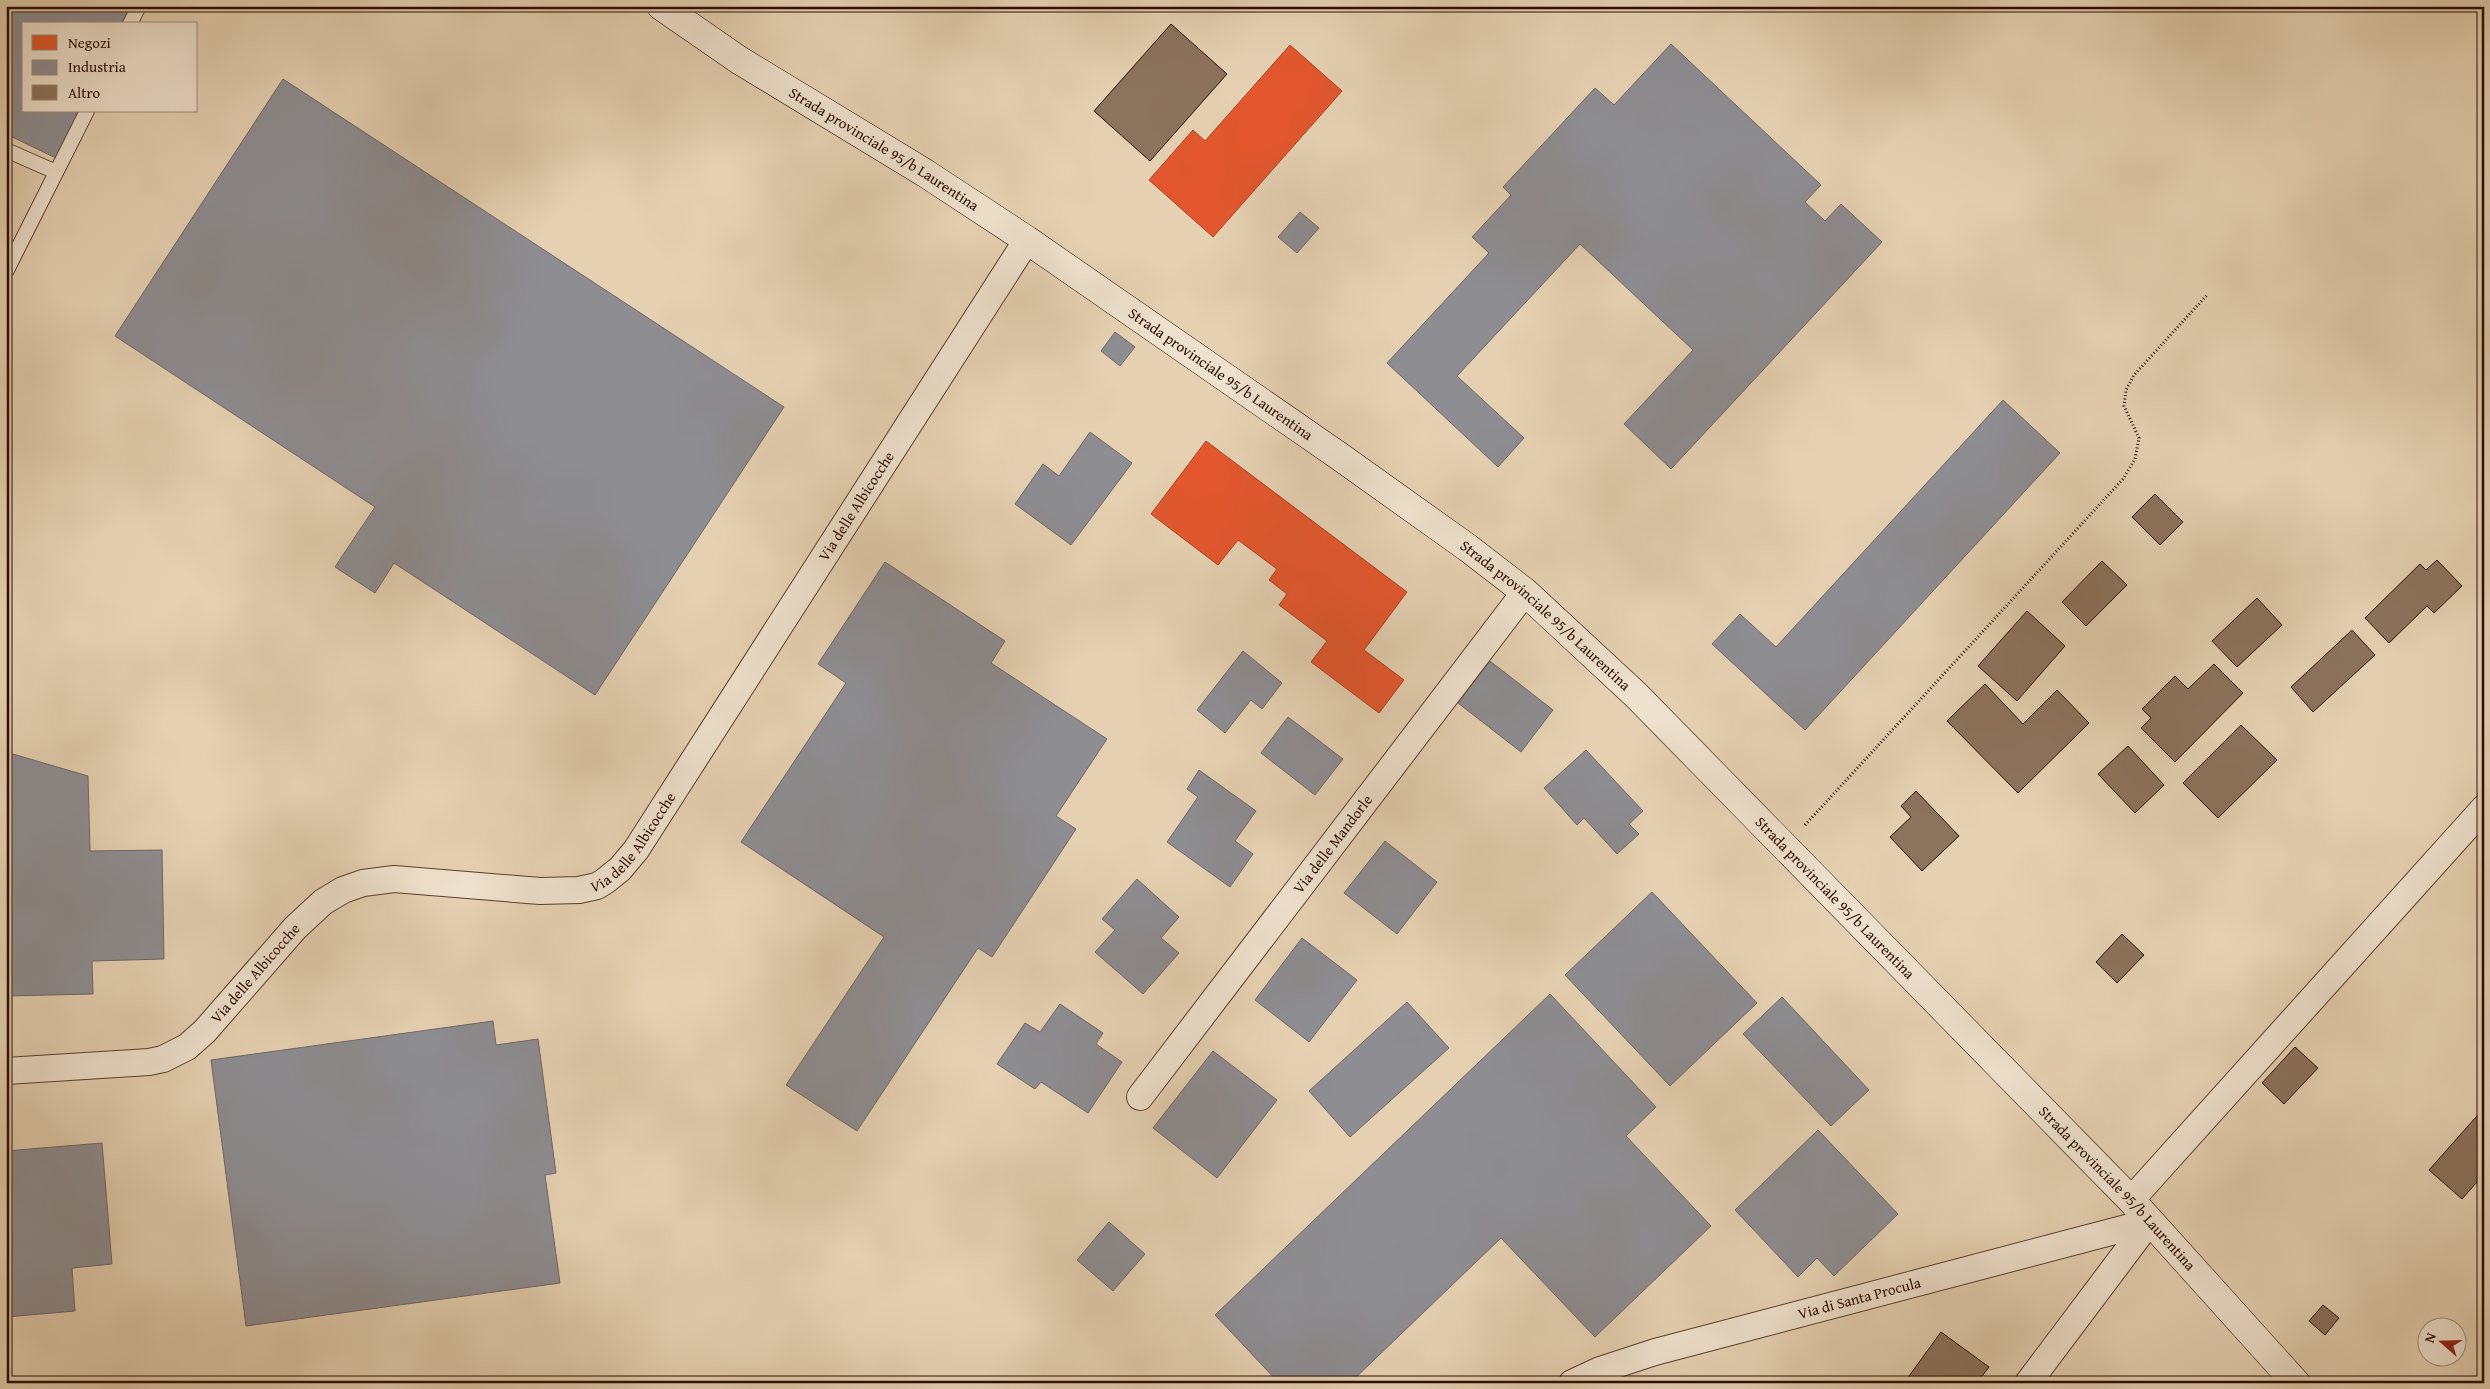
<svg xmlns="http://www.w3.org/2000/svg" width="2490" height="1389" viewBox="0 0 2490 1389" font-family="'Gentium Book Plus',serif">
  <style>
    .shops { fill: #e4572e; stroke: #ac4120 }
    .industry { fill: #8d8d92; stroke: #706766 }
    .building { fill: #8c735d; stroke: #2b0d00 }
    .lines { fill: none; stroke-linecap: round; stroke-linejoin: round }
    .lane-casing { stroke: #5a3e2c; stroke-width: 16 }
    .street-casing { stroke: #5a3e2c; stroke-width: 28 }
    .secondary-casing { stroke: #2b0d00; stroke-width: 29 }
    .path { stroke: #2b0d00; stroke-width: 3; stroke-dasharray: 1 2.5; stroke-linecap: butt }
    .lane { stroke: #eee1cd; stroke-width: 14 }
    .street { stroke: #eee1cd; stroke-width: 26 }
    .secondary { stroke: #eee1cd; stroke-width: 28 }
    .labels { text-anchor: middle; stroke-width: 5; stroke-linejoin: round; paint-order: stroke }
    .street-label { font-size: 15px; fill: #2b0d00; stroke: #eee1cd }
  </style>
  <rect width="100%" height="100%" fill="#e5d1b2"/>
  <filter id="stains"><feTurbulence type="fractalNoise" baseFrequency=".004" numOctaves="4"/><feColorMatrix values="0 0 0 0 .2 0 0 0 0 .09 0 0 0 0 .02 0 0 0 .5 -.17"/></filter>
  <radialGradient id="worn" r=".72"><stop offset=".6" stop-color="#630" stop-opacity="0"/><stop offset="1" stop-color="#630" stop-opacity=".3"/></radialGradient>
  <g class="shops">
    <polygon points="1290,45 1342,91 1213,237 1149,180 1193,130 1205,141"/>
    <polygon points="1206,441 1407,592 1364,650 1404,680 1379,713 1311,662 1327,641 1279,605 1287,594 1269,580 1277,569 1238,540 1218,565 1151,514"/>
  </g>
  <g class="industry">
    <polygon points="6,6 133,6 125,24 24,24 24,111 82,111 58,159 6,134"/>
    <polygon points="1671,44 1821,185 1805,202 1825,221 1841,204 1882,242 1671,469 1624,424 1693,350 1580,244 1457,376 1524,438 1498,467 1387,363 1489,253 1472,237 1511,195 1503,187 1595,88 1614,105"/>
    <polygon points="283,79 784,407 595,695 394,563 375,593 335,567 375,507 115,336"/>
    <polygon points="1300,212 1319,228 1297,253 1278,237"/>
    <polygon points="1115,332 1135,347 1120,366 1101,351"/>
    <polygon points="2003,400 2060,453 1805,730 1712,644 1740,614 1776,647"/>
    <polygon points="1090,432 1132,463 1071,545 1015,504 1043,464 1059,476"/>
    <polygon points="885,562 1005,641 991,663 1107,739 1056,816 1076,829 992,957 978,948 857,1131 786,1085 884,937 741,842 846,683 818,664"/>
    <polygon points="1243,651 1282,683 1262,709 1251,700 1225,733 1197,710"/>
    <polygon points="1490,661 1553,710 1521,752 1458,703"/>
    <polygon points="1288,717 1343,759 1315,795 1261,753"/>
    <polygon points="1586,750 1643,811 1629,824 1639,834 1617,854 1584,818 1577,825 1544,788"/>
    <polygon points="6,752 88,776 90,851 162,850 164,959 92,961 93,994 6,996"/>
    <polygon points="1199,770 1256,811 1235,841 1253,854 1230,887 1167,842 1198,797 1187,789"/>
    <polygon points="1385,841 1437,882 1397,934 1344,893"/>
    <polygon points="1137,879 1179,917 1161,938 1179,953 1143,994 1095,952 1115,930 1102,919"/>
    <polygon points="1652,892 1757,1003 1670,1086 1565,975"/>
    <polygon points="1302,938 1357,980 1309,1042 1255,1000"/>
    <polygon points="1550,994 1656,1107 1626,1136 1711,1226 1595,1337 1501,1238 1350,1383 1279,1383 1215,1315"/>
    <polygon points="1782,997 1869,1090 1831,1126 1743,1034"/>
    <polygon points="1407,1002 1449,1048 1350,1137 1309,1091"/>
    <polygon points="1060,1004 1103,1033 1096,1044 1122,1062 1088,1113 1041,1082 1035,1089 997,1064 1025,1023 1040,1032"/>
    <polygon points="493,1021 496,1045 538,1039 556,1173 545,1175 560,1283 246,1326 211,1060"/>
    <polygon points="1213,1051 1277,1100 1217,1178 1153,1128"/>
    <polygon points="1818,1130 1898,1214 1834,1276 1817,1258 1798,1277 1735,1210"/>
    <polygon points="102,1143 112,1264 72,1268 75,1311 6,1317 6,1151"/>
    <polygon points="1109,1222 1145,1254 1113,1291 1077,1260"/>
  </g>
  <g class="building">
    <polygon points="1171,24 1227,74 1150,161 1094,111"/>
    <polygon points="2155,494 2183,522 2160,545 2132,517"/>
    <polygon points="2437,560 2462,586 2434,613 2427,606 2389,643 2365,618 2420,564 2426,570"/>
    <polygon points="2102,561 2127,585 2086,626 2062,602"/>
    <polygon points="2257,598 2282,625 2237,667 2212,641"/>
    <polygon points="2027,611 2065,646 2017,701 1978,666"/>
    <polygon points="2352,630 2375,655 2313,712 2291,687"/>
    <polygon points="2214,664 2243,693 2175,762 2141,728 2151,718 2142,709 2175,676 2188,689"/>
    <polygon points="1985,684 2023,724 2057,690 2089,723 2018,793 1947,721"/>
    <polygon points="2241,725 2277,760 2218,818 2183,783"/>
    <polygon points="2128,746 2164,785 2135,813 2098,774"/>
    <polygon points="1916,791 1959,836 1922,871 1890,837 1911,817 1901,806"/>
    <polygon points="2122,934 2144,955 2117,983 2096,962"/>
    <polygon points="2295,1047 2318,1068 2284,1104 2262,1083"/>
    <polygon points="2484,1108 2484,1174 2462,1199 2429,1170"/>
    <polygon points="2323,1305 2339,1318 2325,1335 2309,1321"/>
    <polygon points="1941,1332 1989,1367 1977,1383 1904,1383"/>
  </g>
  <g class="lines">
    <g class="lane-casing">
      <g id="lane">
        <polyline points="130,24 139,6"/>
        <polyline points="6,150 56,172"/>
        <polyline points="6,272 87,111"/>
      </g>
    </g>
    <g class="street-casing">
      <g id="street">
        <path id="s1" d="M 6,1071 L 149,1062 L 163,1059 L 187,1047 L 205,1031 L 295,928 L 323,902 L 343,890 L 363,883 L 394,879 L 540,891 L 579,890 L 597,886 L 605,881 L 620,869 L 636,850 L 1027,240"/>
        <path id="s2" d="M 1140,1097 L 1525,592"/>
        <polyline points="2131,1200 2484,808"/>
        <path id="s3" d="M 1572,1383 L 1600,1370 L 1655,1352 L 2149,1222"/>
        <polyline points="2028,1383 2149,1222"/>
      </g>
    </g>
    <g class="secondary-casing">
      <g id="secondary">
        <path id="s4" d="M 661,6 L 739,60 L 925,173 L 1027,240 L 1339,456 L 1468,548 L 1525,592 L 1636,695 L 2131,1200 L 2296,1383"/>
      </g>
    </g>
    <polyline class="path" points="1805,825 2123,479 2135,459 2139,438 2124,406 2126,390 2134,375 2207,295"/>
    <use href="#lane" class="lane"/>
    <use href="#street" class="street"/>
    <use href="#secondary" class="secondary"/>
  </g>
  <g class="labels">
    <g class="street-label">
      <text dy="5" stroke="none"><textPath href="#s4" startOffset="265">Strada provinciale 95/b Laurentina</textPath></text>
      <text dy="5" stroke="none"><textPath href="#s4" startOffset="670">Strada provinciale 95/b Laurentina</textPath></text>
      <text dy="5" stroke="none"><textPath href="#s1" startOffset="1125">Via delle Albicocche</textPath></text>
      <text dy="5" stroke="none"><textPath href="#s4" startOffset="1075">Strada provinciale 95/b Laurentina</textPath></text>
      <text dy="5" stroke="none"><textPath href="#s1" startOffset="720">Via delle Albicocche</textPath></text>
      <text dy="5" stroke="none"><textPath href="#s2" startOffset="318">Via delle Mandorle</textPath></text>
      <text dy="5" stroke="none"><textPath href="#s4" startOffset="1480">Strada provinciale 95/b Laurentina</textPath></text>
      <text dy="5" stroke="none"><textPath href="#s1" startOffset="285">Via delle Albicocche</textPath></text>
      <text dy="5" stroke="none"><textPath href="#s4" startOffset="1885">Strada provinciale 95/b Laurentina</textPath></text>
      <text dy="5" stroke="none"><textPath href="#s3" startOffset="300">Via di Santa Procula</textPath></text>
    </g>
  </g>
  <rect width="2490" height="1389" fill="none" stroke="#e5d1b2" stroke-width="25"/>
  <rect x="8" y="8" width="2475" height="1374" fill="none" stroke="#2b0d00" stroke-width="2.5"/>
  <rect x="12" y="12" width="2465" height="1364" fill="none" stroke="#2b0d00"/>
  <rect x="22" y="22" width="175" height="90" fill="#eee1cd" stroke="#a08c7b"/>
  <rect x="32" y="35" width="25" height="15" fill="#e4572e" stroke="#a08c7b"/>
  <text x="68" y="48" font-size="15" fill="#2b0d00">Negozi</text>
  <rect x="32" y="60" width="25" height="15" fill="#8d8d92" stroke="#a08c7b"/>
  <text x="68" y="72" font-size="15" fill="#2b0d00">Industria</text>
  <rect x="32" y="85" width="25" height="15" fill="#8c735d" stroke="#a08c7b"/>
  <text x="68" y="98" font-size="15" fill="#2b0d00">Altro</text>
  <g transform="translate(2442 1342) rotate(290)"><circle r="24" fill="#eee1cd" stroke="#a08c7b"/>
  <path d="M0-4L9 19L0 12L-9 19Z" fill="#8f2418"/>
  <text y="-8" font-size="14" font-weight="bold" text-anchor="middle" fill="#2b0d00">N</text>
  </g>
  <rect width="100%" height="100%" filter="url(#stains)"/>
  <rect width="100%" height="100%" fill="url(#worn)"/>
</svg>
